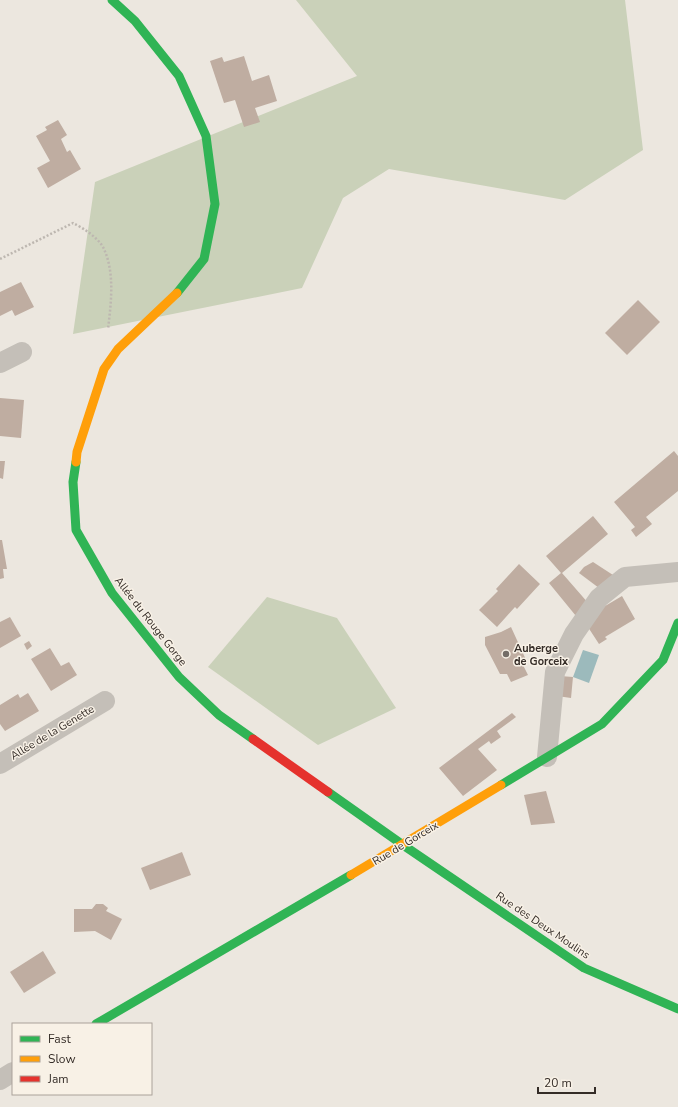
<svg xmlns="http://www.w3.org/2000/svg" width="678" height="1107" viewBox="0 0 678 1107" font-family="'Nunito Sans',sans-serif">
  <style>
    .green { fill: #cad1b9 }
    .water { fill: #9cbabc }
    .building { fill: #bfada1 }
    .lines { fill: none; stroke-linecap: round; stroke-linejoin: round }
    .path { stroke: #bdb7b0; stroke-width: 2.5; stroke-dasharray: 2 2; stroke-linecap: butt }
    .street { stroke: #c4bfb8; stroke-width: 20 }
    .fast { stroke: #30b455; stroke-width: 9 }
    .slow { stroke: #ff9f0a; stroke-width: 9 }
    .jam { stroke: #e5322d; stroke-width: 9 }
    .poi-dot { fill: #746d67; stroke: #f8f1e6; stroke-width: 1.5 }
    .labels { text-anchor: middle; stroke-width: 3; stroke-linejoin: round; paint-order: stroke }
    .street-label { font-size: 11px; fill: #342c27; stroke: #f8f1e6 }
    .poi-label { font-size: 11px; font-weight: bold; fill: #342c27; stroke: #f8f1e6; text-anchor: start }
  </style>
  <rect width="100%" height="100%" fill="#ece7df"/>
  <g class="green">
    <polygon points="296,0 625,0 643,150 565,200 389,169 343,198 302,288 73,334 95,182 357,76"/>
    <polygon points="267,597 337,618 396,708 318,745 208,667"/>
  </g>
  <polygon class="water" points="583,650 599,655 589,683 573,677"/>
  <g class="building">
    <polygon points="244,56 252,81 269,75 277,101 255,108 260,122 244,127 235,100 224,103 210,61 222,57 224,62"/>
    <polygon points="58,120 67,135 61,139 67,152 70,150 81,169 48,188 37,168 50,161 36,136 47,130 45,127"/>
    <polygon points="21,282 34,307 15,316 12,310 0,316 0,292"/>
    <polygon points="638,300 660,322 627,355 605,333"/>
    <polygon points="0,398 24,400 21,438 0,436"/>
    <polygon points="674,451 678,456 678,491 646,517 652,524 636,537 631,530 635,527 614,502"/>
    <polygon points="0,461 5,461 3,479 0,478"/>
    <polygon points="593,516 608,534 562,573 589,604 576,616 549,583 561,573 546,556"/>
    <polygon points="0,540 2,540 7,569 3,569 4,578 0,579"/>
    <polygon points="593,562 613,575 599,588 579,573 584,567"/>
    <polygon points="519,564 540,584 517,609 515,607 497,627 479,610 498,591 496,589"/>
    <polygon points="622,596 635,619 605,637 607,639 599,644 586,624 590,615"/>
    <polygon points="10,617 21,636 0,648 0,622"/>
    <polygon points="511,627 527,662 523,665 528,675 511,682 507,674 500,674 485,645 485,637 501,632"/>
    <polygon points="29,641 32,646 27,650 24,644"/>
    <polygon points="50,648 61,666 69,662 77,675 51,691 31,659"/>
    <polygon points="560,676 573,677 571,698 557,696"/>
    <polygon points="28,693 39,711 5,731 0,724 0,705 18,694 20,698"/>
    <polygon points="512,713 516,717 497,731 501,737 491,744 489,741 478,749 497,770 463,796 439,768"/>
    <polygon points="546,791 555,823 531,825 524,795"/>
    <polygon points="182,852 191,875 150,890 141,868"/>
    <polygon points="96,904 103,904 108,908 106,911 122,919 111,940 95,931 74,932 74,909 92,909"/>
    <polygon points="43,951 56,973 24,993 10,972"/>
  </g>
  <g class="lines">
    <path class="path" d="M 0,259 L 73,223 C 83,228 99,238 104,249 C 115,273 111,304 108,329"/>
    <g class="street">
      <polyline points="0,363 22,352"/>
      <polyline points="547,757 555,672 574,634 599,598 625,577 678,572"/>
      <polyline points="0,764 105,701"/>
      <polyline points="0,1080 13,1072"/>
    </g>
    <g class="fast">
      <polyline points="112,0 135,21 179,76 206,136 215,204 204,259 177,293"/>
      <polyline points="76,462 73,482 76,530 112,593 179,677 219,715 253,739"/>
      <polyline points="501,785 602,724 663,660 678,623"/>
      <polyline points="328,792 403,845 584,968 678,1009"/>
      <polyline points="96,1024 351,875"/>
    </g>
    <g class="slow">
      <polyline points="76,462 77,452 104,369 118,349 177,293"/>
      <polyline points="351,875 501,785"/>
    </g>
    <polyline class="jam" points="253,739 328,792"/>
  </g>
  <circle class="poi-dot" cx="506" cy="654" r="4"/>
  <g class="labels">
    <g class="street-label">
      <text transform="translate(151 621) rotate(52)" y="4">Allée du Rouge Gorge</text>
      <text transform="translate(52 732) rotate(-31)" y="4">Allée de la Genette</text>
      <text transform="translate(405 843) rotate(-31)" y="4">Rue de Gorceix</text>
      <text transform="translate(543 925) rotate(34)" y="4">Rue des Deux Moulins</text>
    </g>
    <g class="poi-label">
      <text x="514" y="652">Auberge<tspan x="514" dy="13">de Gorceix</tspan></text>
    </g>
  </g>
  <rect x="12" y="1023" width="140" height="72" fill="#f8f1e6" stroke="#aaa29a"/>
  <rect x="20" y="1036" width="20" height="6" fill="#30b455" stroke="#aaa29a"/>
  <text x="48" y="1043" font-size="12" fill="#342c27">Fast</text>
  <rect x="20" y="1056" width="20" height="6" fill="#ff9f0a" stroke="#aaa29a"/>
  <text x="48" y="1063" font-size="12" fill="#342c27">Slow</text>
  <rect x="20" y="1076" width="20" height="6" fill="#e5322d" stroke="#aaa29a"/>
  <text x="48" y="1083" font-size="12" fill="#342c27">Jam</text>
  <path d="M538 1087v6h57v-6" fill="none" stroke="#342c27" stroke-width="2"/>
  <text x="544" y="1087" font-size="12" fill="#342c27" stroke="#f8f1e6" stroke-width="3" paint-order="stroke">20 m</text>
</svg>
